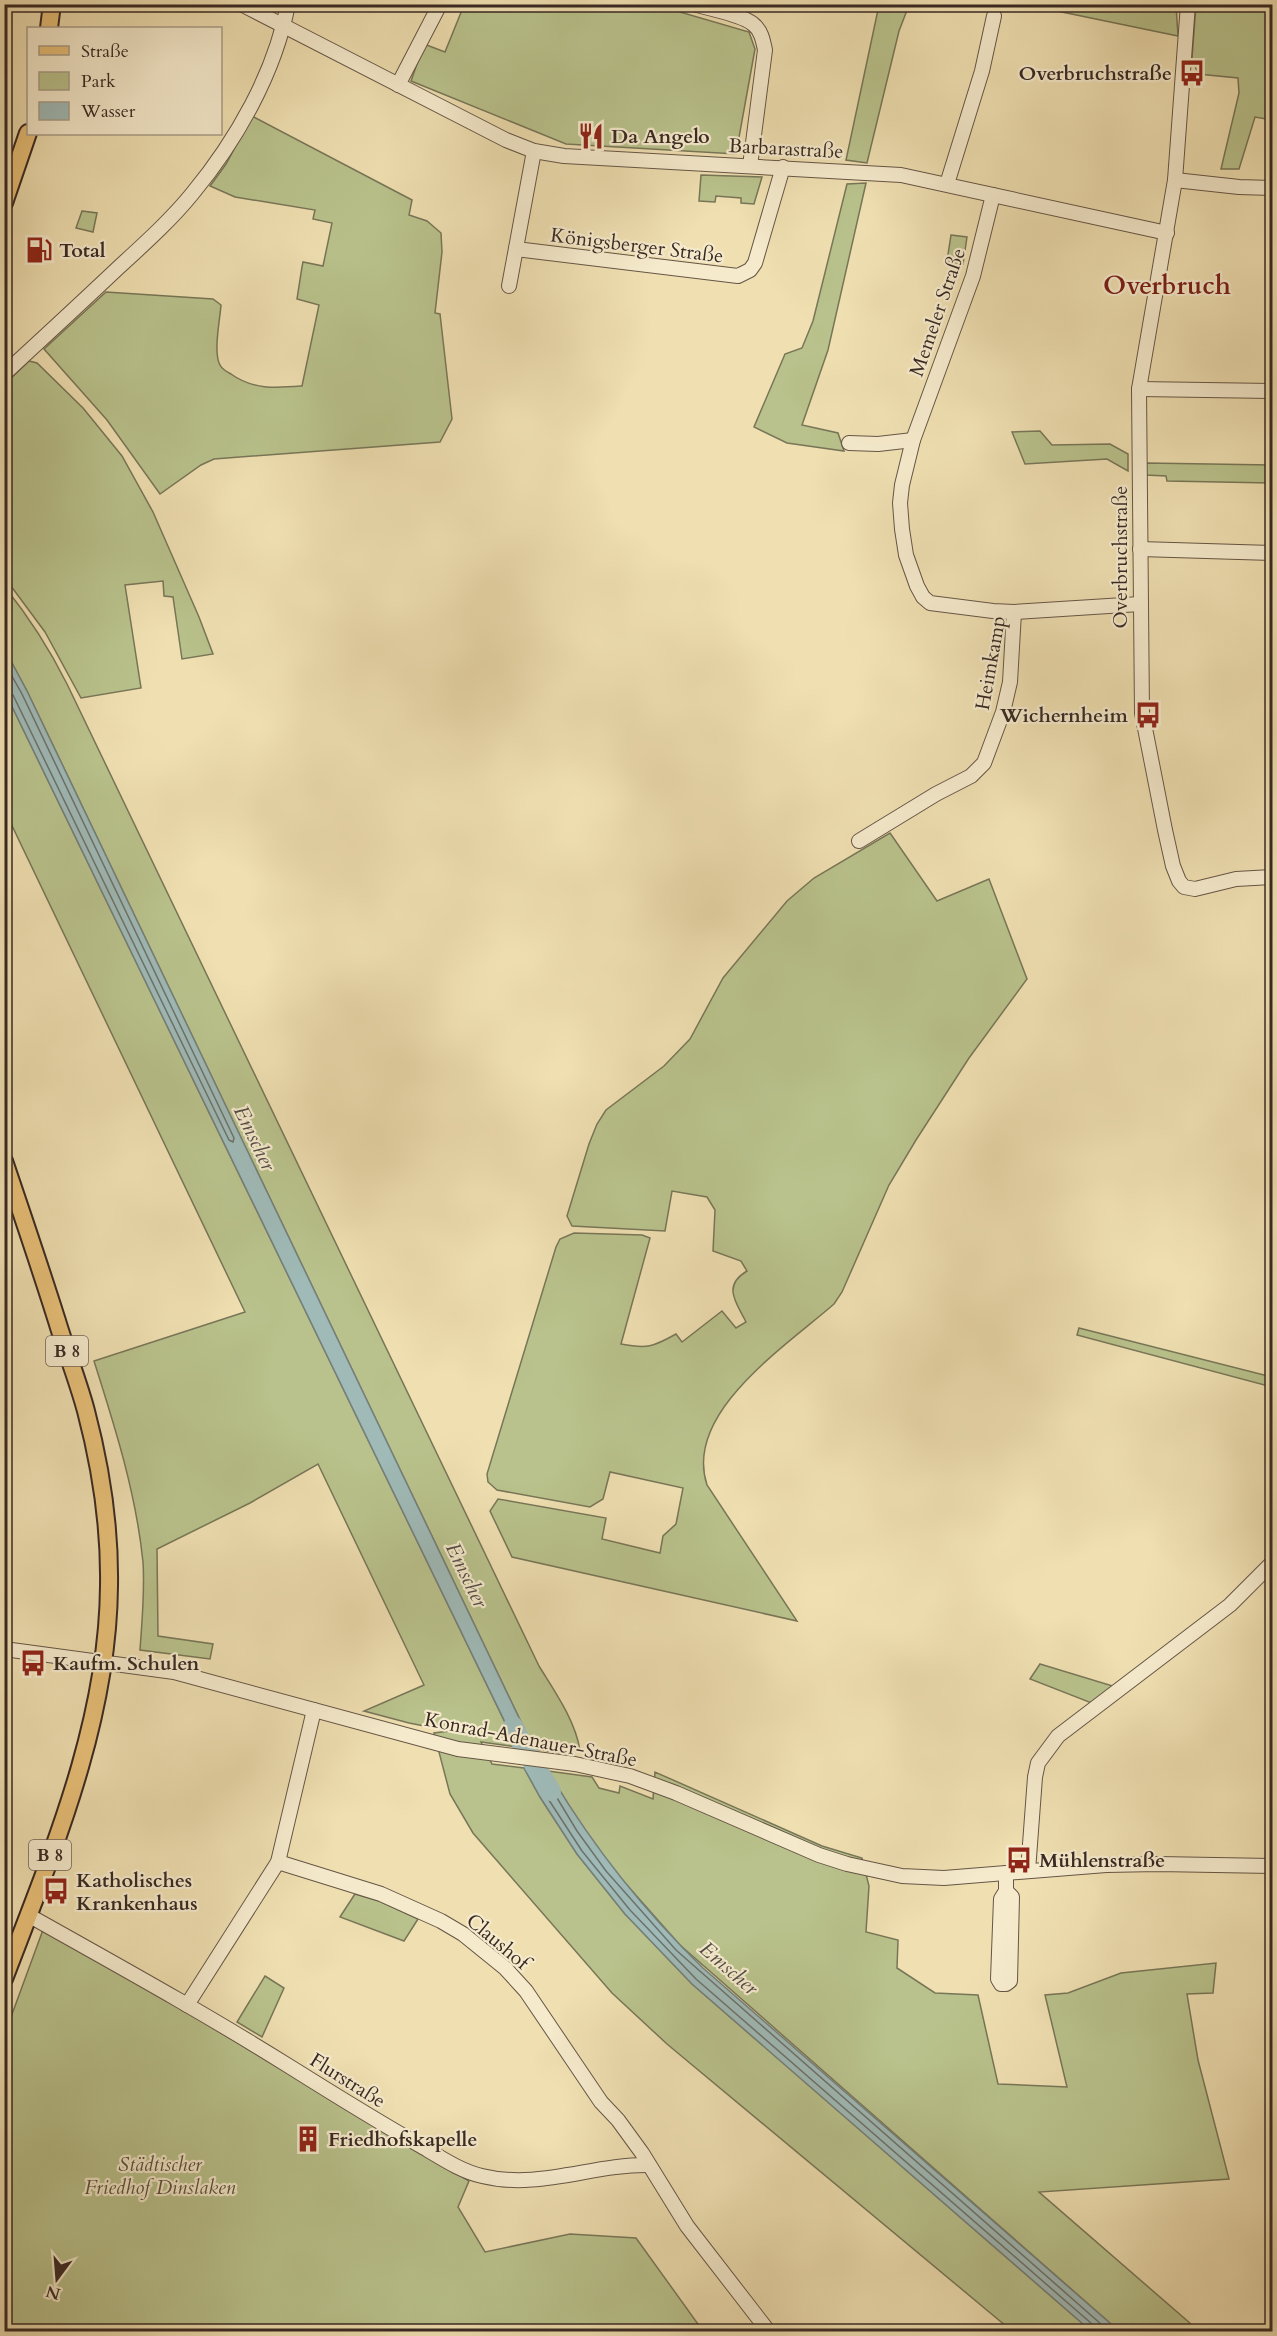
<svg xmlns="http://www.w3.org/2000/svg" width="1277" height="2336" viewBox="0 0 1277 2336" font-family="Cardo,serif">
  <style>
    .green { fill: #b9c28c; stroke: #787658; stroke-width: 1.5 }
    .water { fill: #9fbab7; stroke: #76807c; stroke-width: 1.5 }
    .lines { fill: none; stroke-linecap: round; stroke-linejoin: round }
    .shore { stroke: #6c726d; stroke-width: 1.5 }
    .river { stroke: #9fbab7; stroke-width: 20 }
    .minor-casing { stroke: #665646; stroke-width: 16 }
    .major-casing { stroke: #382923; stroke-width: 20 }
    .minor { stroke: #f5eacc; stroke-width: 14 }
    .major { stroke: #e8c078; stroke-width: 16 }
    .labels { text-anchor: middle; stroke-width: 4.5; stroke-linejoin: round; paint-order: stroke }
    .shield { fill: #f5eacc; stroke: #716356; stroke-width: 1.5 }
    .shield-label { font-size: 18px; font-weight: bold; fill: #382923 }
    .poi-label { font-size: 20px; font-weight: bold; fill: #382923; stroke: #f5eacc; text-anchor: start }
    .street-label { font-size: 20px; fill: #382923; stroke: #f5eacc }
    .park-label { font-size: 20px; font-style: italic; fill: #584f3d; stroke: #f5eacc }
    .water-label { font-size: 21px; font-style: italic; fill: #524d48; stroke: #f5eacc }
    .district-label { font-size: 26px; font-weight: bold; fill: #7a1f14; stroke: #f5eacc }
  </style>
  <rect width="100%" height="100%" fill="#efdfb1"/>
  <filter id="stains"><feTurbulence type="fractalNoise" baseFrequency=".00333" numOctaves="4"/><feColorMatrix values="0 0 0 0 .2 0 0 0 0 .09 0 0 0 0 .02 0 0 0 .5 -.17"/></filter>
  <radialGradient id="worn" r=".72"><stop offset=".6" stop-color="#630" stop-opacity="0"/><stop offset="1" stop-color="#630" stop-opacity=".3"/></radialGradient>
  <g class="green">
    <polygon points="464,5 656,5 749,32 755,49 736,154 566,144 411,81 424,44 445,52"/>
    <polygon points="879,5 909,5 899,31 867,163 846,160"/>
    <polygon points="1028,5 1176,5 1178,36"/>
    <polygon points="1196,5 1272,5 1272,120 1255,117 1239,169 1221,169 1239,93 1238,78 1198,74 1192,58"/>
    <path d="M 252,116 L 412,200 L 409,215 L 427,221 L 441,233 L 442,252 L 435,313 L 440,314 L 452,419 L 440,442 L 214,459 L 201,465 L 160,494 L 107,420 L 44,349 L 106,292 L 213,299 L 221,305 C 220,319 213,353 220,365 C 222,369 227,372 231,374 C 253,390 276,388 302,386 L 319,305 L 297,299 L 302,267 L 303,262 L 323,266 L 332,223 L 313,219 L 315,210 L 235,197 L 210,186 L 226,164 Z"/>
    <polygon points="701,175 762,177 754,204 741,203 741,198 716,196 715,202 699,201"/>
    <polygon points="866,183 828,350 802,425 838,433 844,451 787,443 754,427 785,354 802,348 813,321 847,184"/>
    <polygon points="82,211 97,213 93,232 76,228"/>
    <polygon points="951,235 967,237 963,264 947,261"/>
    <polygon points="29,361 37,363 83,408 122,456 153,512 199,617 213,654 182,659 173,597 164,596 163,581 125,585 141,688 81,698 45,632 5,578 4,484 9,483 4,444 5,384"/>
    <polygon points="1040,431 1052,445 1110,444 1128,454 1128,471 1107,459 1025,464 1012,432"/>
    <polygon points="1146,463 1272,465 1272,483 1167,481 1166,476 1146,475"/>
    <path d="M 4,586 C 29,617 49,648 67,684 L 539,1666 C 555,1692 575,1720 580,1750 L 571,1749 L 562,1753 L 534,1749 L 27,691 L 5,650 Z"/>
    <path d="M 5,692 L 517,1747 L 481,1742 L 492,1764 L 524,1768 L 540,1797 L 577,1854 L 625,1914 L 692,1984 L 1091,2331 L 1012,2331 L 667,2044 L 612,1993 L 473,1833 L 450,1794 L 434,1733 L 450,1731 L 409,1723 L 364,1711 L 424,1685 L 318,1464 L 250,1503 L 157,1549 L 158,1636 L 213,1644 L 210,1659 L 140,1650 C 142,1621 145,1591 143,1562 C 136,1493 115,1427 94,1361 L 245,1312 L 5,811 Z"/>
    <path d="M 890,833 L 937,901 L 989,879 L 1027,979 L 969,1058 L 916,1140 L 889,1185 L 842,1292 L 834,1304 C 786,1346 683,1413 707,1485 L 797,1621 L 512,1557 L 490,1511 L 498,1499 L 606,1518 L 602,1539 L 660,1553 L 663,1536 L 676,1524 L 683,1488 L 610,1472 L 603,1499 L 590,1507 L 497,1490 L 488,1482 L 487,1474 L 556,1247 L 560,1239 L 574,1233 L 642,1235 L 650,1238 L 621,1344 C 647,1349 653,1347 676,1334 L 682,1342 L 722,1311 L 736,1328 L 746,1322 C 736,1302 722,1286 747,1271 L 741,1261 L 713,1251 L 715,1210 L 707,1197 L 672,1191 L 665,1231 L 572,1226 L 567,1216 L 589,1144 L 597,1124 L 606,1110 L 664,1066 L 690,1039 L 723,978 L 787,901 L 814,878 Z"/>
    <polygon points="1079,1328 1272,1377 1272,1387 1077,1335"/>
    <polygon points="1040,1664 1116,1687 1094,1704 1030,1679"/>
    <polygon points="548,1771 592,1777 599,1788 619,1793 620,1786 653,1799 655,1772 822,1846 862,1858 869,1886 866,1932 898,1940 897,1968 935,1993 978,1995 998,2084 1067,2087 1045,1995 1068,1993 1121,1973 1216,1963 1213,1993 1187,1994 1198,2060 1229,2179 1039,2192 1199,2331 1119,2331 680,1945 611,1867 582,1827"/>
    <polygon points="355,1894 379,1901 418,1919 404,1941 340,1917"/>
    <polygon points="44,1927 469,2181 458,2207 485,2252 570,2234 636,2238 703,2331 5,2331 4,2036"/>
    <polygon points="265,1976 284,1988 262,2037 237,2022"/>
  </g>
  <g class="water">
    <polygon points="5,650 27,691 534,1749 517,1747 5,692"/>
    <path d="M 524,1768 L 548,1771 C 591,1844 642,1909 703,1968 L 1119,2331 L 1091,2331 L 692,1984 L 625,1914 L 577,1854 L 540,1797 Z"/>
  </g>
  <g class="lines">
    <g class="shore">
      <polyline points="4,662 22,694 234,1138 233,1142 229,1140 13,695 4,690"/>
      <polyline points="1095,2332 1092,2324 696,1979 630,1910 582,1851 545,1794 537,1780 538,1777 545,1778 577,1831 606,1871 676,1950 1110,2332"/>
    </g>
    <polyline class="river" points="513,1726 527,1753 551,1791"/>
    <g class="minor-casing">
      <g id="minor">
        <polyline points="241,4 506,140 534,151 564,156 901,175 1167,233"/>
        <path d="M 694,4 C 709,9 741,14 753,24 C 761,30 763,40 765,50 L 750,166"/>
        <polyline points="1188,4 1175,180 1139,389 1142,713 1165,830 1173,866 1179,881 1184,887 1195,889 1236,879 1272,877"/>
        <polyline points="398,85 440,4"/>
        <polyline points="1175,180 1239,187 1272,188"/>
        <polyline points="947,184 982,71 994,16"/>
        <polyline points="993,195 973,276 913,440 902,485 900,503 902,529 906,555 917,586 923,597 930,603 993,611 1014,612 1140,604"/>
        <polyline points="516,249 738,276 750,270 755,263 783,167"/>
        <polyline points="509,286 534,151"/>
        <path d="M 4,374 C 42,339 80,304 118,268 C 143,245 170,221 192,194 C 236,141 275,73 288,4"/>
        <polyline points="1139,389 1272,391"/>
        <polyline points="849,443 878,444 913,440"/>
        <polyline points="1140,549 1272,553"/>
        <polyline points="859,841 936,794 971,776 984,763 1003,712 1010,682 1014,612"/>
        <polyline points="4,1649 174,1672 458,1749 575,1764 630,1776 676,1793 819,1855 847,1864 902,1876 944,1878 1106,1865 1158,1864 1272,1866"/>
        <polyline points="278,1862 381,1894 441,1921 463,1934 505,1968 526,1991 601,2102 618,2120 642,2153 687,2226 769,2332"/>
        <polyline points="1028,1871 1035,1777 1038,1763 1058,1736 1230,1605 1272,1563"/>
        <polyline points="1006,1891 1012,1897 1010,1981 1006,1984 1001,1984 998,1979 1001,1899 1006,1891 1006,1873"/>
        <path d="M 28,1915 C 117,1965 206,2014 292,2068 C 335,2095 377,2121 421,2146 C 440,2157 460,2171 482,2176 C 538,2190 593,2164 649,2165"/>
        <polyline points="187,2005 278,1862 314,1710"/>
      </g>
    </g>
    <g class="major-casing">
      <g id="major">
        <polyline points="49,28 52,4"/>
        <polyline points="4,203 28,133"/>
        <path d="M 4,1161 C 22,1214 40,1267 57,1321 C 66,1351 78,1381 86,1411 C 101,1468 110,1528 109,1586 C 108,1723 52,1853 4,1979"/>
      </g>
    </g>
    <use href="#minor" class="minor"/>
    <use href="#major" class="major"/>
  </g>
  <defs>
    <g id="bus-bare" transform="scale(2.07)"><path d="M-5-6H5V4H4V6H2V4H-2V6H-4V4H-5ZM-3.5-4V0h7V-4ZM-3.5 1.2v1.5H-2V1.2ZM2 1.2v1.5H3.5V1.2Z" fill="#8f2418" stroke="#f5eacc" stroke-width="2.5" paint-order="stroke"/></g>
    <g id="restaurant-bare" transform="scale(2.07)"><path d="M-5-6h1v4h1v-4h1v4h1v-4h1v5L-1.5 .5V6h-2V.5L-5-1ZM5-6V6H3V1.5H1.5Q1.5-4 5-6Z" fill="#8f2418" stroke="#f5eacc" stroke-width="2.5" paint-order="stroke"/></g>
    <g id="fuel-bare" transform="scale(2.07)"><path d="M-5.5-6h7V0h2V4h1.3V-2.5L3-4.5l.8-.8L6-3V5H2.5V1h-1V6h-7ZM-4.2-4.7v3.2H.2V-4.7Z" fill="#8f2418" stroke="#f5eacc" stroke-width="2.5" paint-order="stroke"/></g>
    <g id="building-bare" transform="scale(2.07)"><path d="M-4-6H4V6H1V3H-1V6H-4ZM-2.5-4.3h1.7v1.8h-1.7ZM.8-4.3h1.7v1.8H.8ZM-2.5-1h1.7V.8h-1.7ZM.8-1h1.7V.8H.8Z" fill="#8f2418" stroke="#f5eacc" stroke-width="2.5" paint-order="stroke"/></g>
  </defs>
  <g fill-rule="evenodd">
    <use href="#bus-bare" x="1192" y="73"/>
    <use href="#restaurant-bare" x="591" y="136"/>
    <use href="#fuel-bare" x="39" y="250"/>
    <use href="#bus-bare" x="1148" y="715"/>
    <use href="#bus-bare" x="33" y="1663"/>
    <use href="#bus-bare" x="1019" y="1860"/>
    <use href="#bus-bare" x="56" y="1891"/>
    <use href="#building-bare" x="308" y="2139"/>
  </g>
  <g class="labels">
    <g class="shield">
      <rect x="46" y="1336" width="42" height="30" rx="4.5"/>
      <rect x="29" y="1840" width="42" height="30" rx="4.5"/>
    </g>
    <g class="shield-label">
      <text x="67" y="1357">B 8</text>
      <text x="50" y="1861">B 8</text>
    </g>
    <g class="poi-label">
      <text x="1172" y="80" text-anchor="end">Overbruchstraße</text>
      <text x="611" y="143">Da Angelo</text>
      <text x="59" y="257">Total</text>
      <text x="1128" y="722" text-anchor="end">Wichernheim</text>
      <text x="53" y="1670">Kaufm. Schulen</text>
      <text x="1039" y="1867">Mühlenstraße</text>
      <text x="76" y="1887">Katholisches<tspan x="76" dy="23">Krankenhaus</tspan></text>
      <text x="328" y="2146">Friedhofskapelle</text>
    </g>
    <g class="street-label">
      <text transform="translate(786 148) rotate(3)" y="7">Barbarastraße</text>
      <text transform="translate(637 245) rotate(7)" y="7">Königsberger Straße</text>
      <text transform="translate(937 312) rotate(-71)" y="7">Memeler Straße</text>
      <text transform="translate(1120 557) rotate(-90)" y="7">Overbruchstraße</text>
      <text transform="translate(990 663) rotate(-80)" y="7">Heimkamp</text>
      <text transform="translate(531 1739) rotate(11)" y="7">Konrad-Adenauer-Straße</text>
      <text transform="translate(498 1941) rotate(40)" y="7">Claushof</text>
      <text transform="translate(348 2080) rotate(32)" y="7">Flurstraße</text>
    </g>
    <g class="park-label">
      <text x="160" y="2171">Städtischer<tspan x="160" dy="23">Friedhof Dinslaken</tspan></text>
    </g>
    <g class="water-label">
      <text transform="translate(255 1138) rotate(64)" y="7">Emscher</text>
      <text transform="translate(467 1575) rotate(64)" y="7">Emscher</text>
      <text transform="translate(729 1968) rotate(41)" y="7">Emscher</text>
    </g>
    <g class="district-label">
      <text x="1167" y="294">Overbruch</text>
    </g>
  </g>
  <rect width="1277" height="2336" fill="none" stroke="#efdfb1" stroke-width="24"/>
  <rect x="6" y="6" width="1265" height="2324" fill="none" stroke="#382923" stroke-width="3"/>
  <rect x="12" y="12" width="1253" height="2312" fill="none" stroke="#382923" stroke-width="1.5"/>
  <rect x="27" y="27" width="195" height="108" fill="#f5eacc" stroke="#a99d88" stroke-width="1.5"/>
  <rect x="39" y="46" width="30" height="9" fill="#e8c078" stroke="#a99d88" stroke-width="1.5"/>
  <text x="81" y="57" font-size="18" fill="#382923">Straße</text>
  <rect x="39" y="72" width="30" height="18" fill="#b9c28c" stroke="#a99d88" stroke-width="1.5"/>
  <text x="81" y="87" font-size="18" fill="#382923">Park</text>
  <rect x="39" y="102" width="30" height="18" fill="#9fbab7" stroke="#a99d88" stroke-width="1.5"/>
  <text x="81" y="117" font-size="18" fill="#382923">Wasser</text>
  <g transform="translate(57 2279) rotate(196)" stroke="#f5eacc" stroke-width="4.5" paint-order="stroke">
  <path d="M0-4.5L10 22L0 15L-10 22Z" fill="#382923"/>
  <text y="-9" font-size="16" font-weight="bold" text-anchor="middle" fill="#382923">N</text>
  </g>
  <rect width="100%" height="100%" filter="url(#stains)"/>
  <rect width="100%" height="100%" fill="url(#worn)"/>
</svg>
